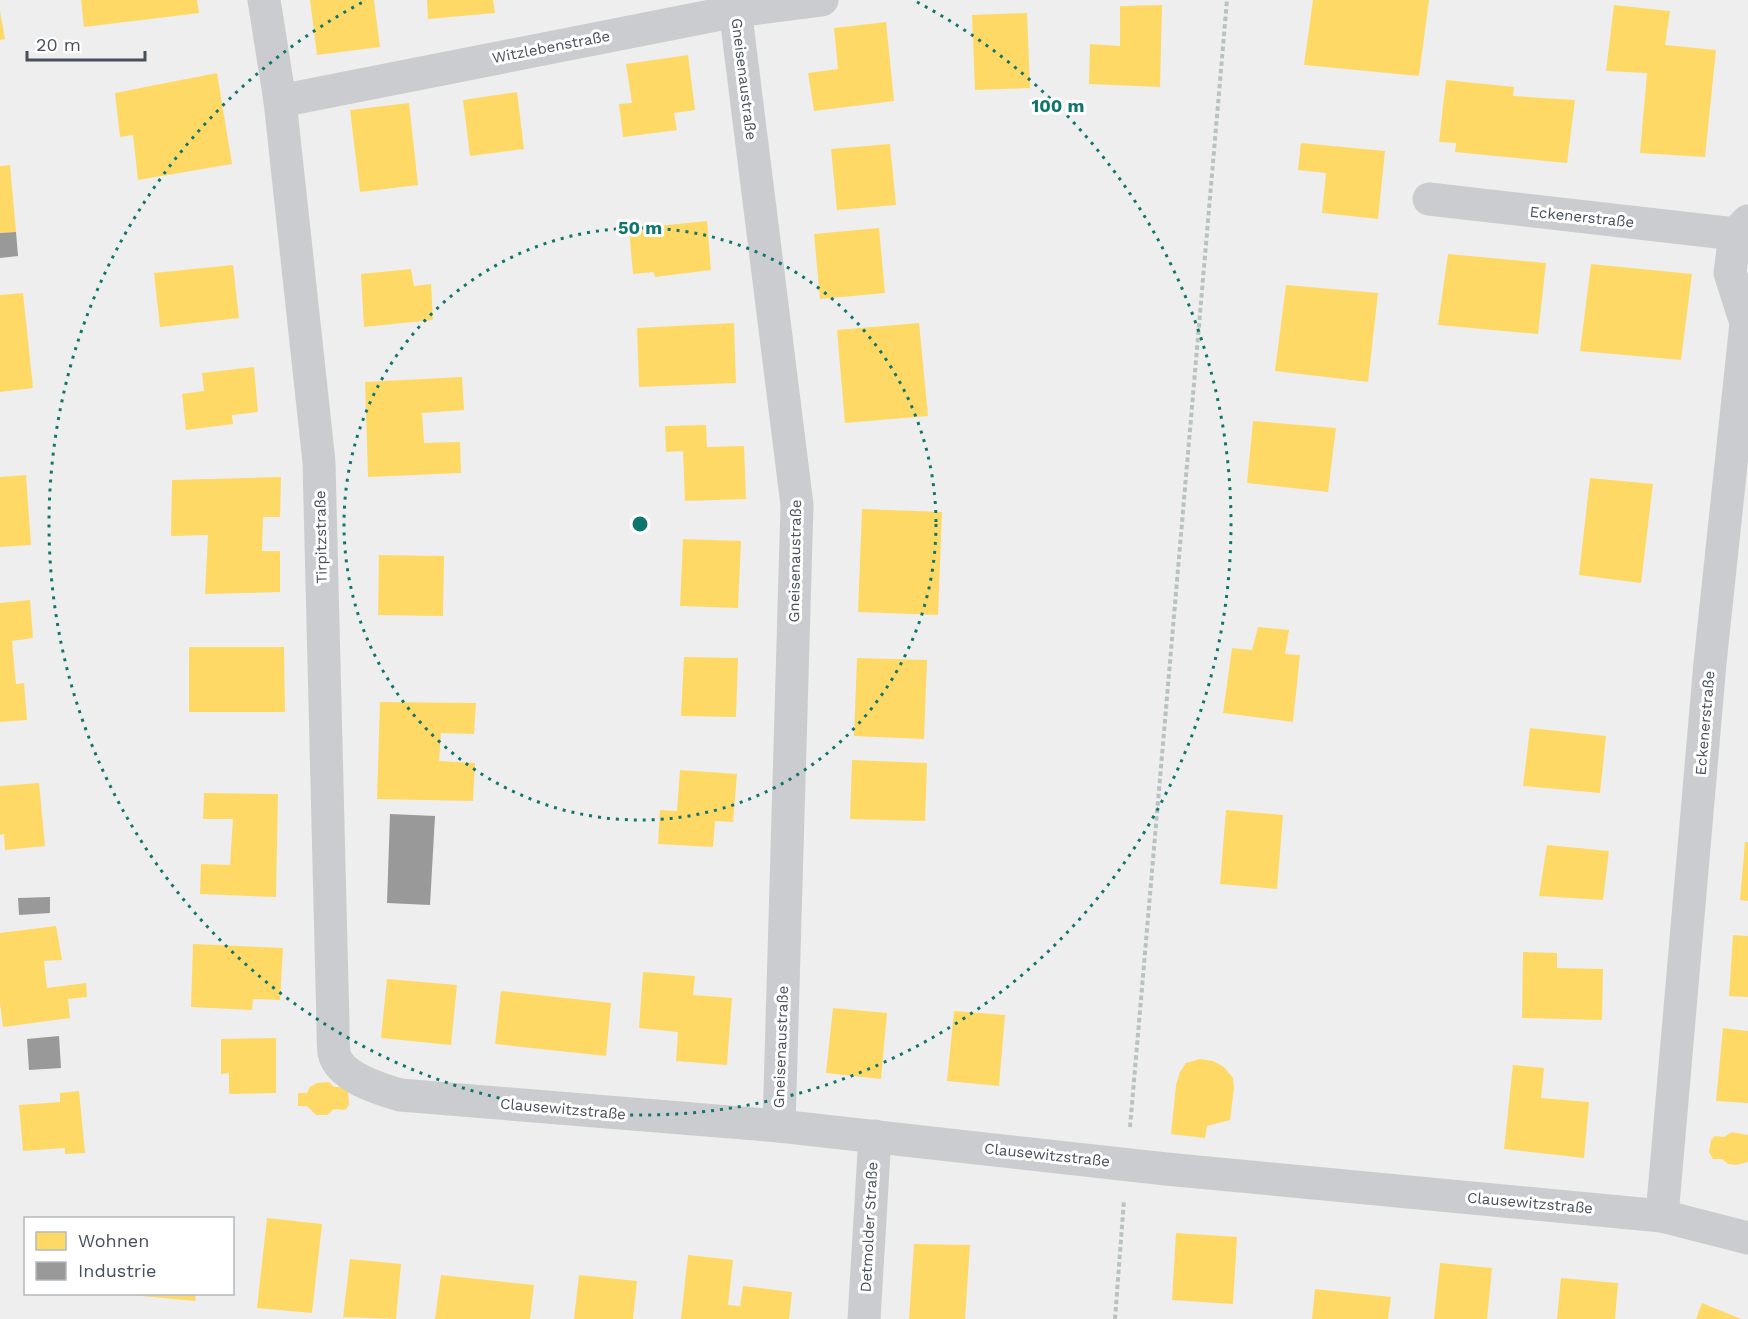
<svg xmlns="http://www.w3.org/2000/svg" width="1748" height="1319" viewBox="0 0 1748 1319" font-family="'Work Sans',sans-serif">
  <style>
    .homes { fill: #ffd966 }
    .industry { fill: #999 }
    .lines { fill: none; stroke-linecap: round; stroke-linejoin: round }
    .path { stroke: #b7c3c0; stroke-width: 4; stroke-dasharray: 4.5 3; stroke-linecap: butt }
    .minor { stroke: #cacccf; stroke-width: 33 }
    .ring { fill: none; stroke: #0f766e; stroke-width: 3; stroke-dasharray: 3 6 }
    .labels { text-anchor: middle; stroke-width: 6; stroke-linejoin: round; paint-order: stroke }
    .street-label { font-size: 15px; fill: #464f5a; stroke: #fff }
    .centre { fill: #0f766e; stroke: #fff; stroke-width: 3 }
    .ring-label { font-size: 18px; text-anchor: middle; font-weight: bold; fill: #0f766e; stroke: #fff; stroke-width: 6; stroke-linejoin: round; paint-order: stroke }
  </style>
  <rect width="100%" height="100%" fill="#efeeee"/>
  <g class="homes">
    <polygon points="81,0 197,0 199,13 84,27"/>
    <polygon points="310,0 374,0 380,47 317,55"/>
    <polygon points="427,0 493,0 495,13 428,19"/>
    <polygon points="1313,0 1429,0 1419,76 1304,65"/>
    <polygon points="1162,5 1160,87 1089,84 1090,44 1120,46 1120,6"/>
    <polygon points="1614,5 1670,11 1665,45 1716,50 1705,157 1640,153 1647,73 1606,71"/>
    <polygon points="0,11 5,39 0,40"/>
    <polygon points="1027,13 1030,88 975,90 972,15"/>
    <polygon points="886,22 894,101 814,111 808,73 838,69 834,28"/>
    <polygon points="688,55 695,110 674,113 677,130 623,137 619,104 632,103 626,64"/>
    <polygon points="217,73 232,164 138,180 133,135 120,137 115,93"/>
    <polygon points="1446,80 1514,87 1513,96 1575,100 1567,163 1455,152 1456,143 1439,142"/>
    <polygon points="517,92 524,149 470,156 463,100"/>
    <polygon points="409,103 418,185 360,192 350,110"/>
    <polygon points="1301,143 1385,151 1378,219 1322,213 1326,173 1298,170"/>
    <polygon points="890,144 896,205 837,210 831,149"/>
    <polygon points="10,165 16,232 0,233 0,166"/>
    <polygon points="707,221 711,270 655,277 654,272 633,274 629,229"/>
    <polygon points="879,228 885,293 820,299 814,234"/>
    <polygon points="1448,254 1546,263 1538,334 1438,325"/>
    <polygon points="1591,264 1692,274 1681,360 1580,351"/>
    <polygon points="233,265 239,318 160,327 154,273"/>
    <polygon points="411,269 414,286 431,284 433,320 364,327 361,274"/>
    <polygon points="1286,285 1378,293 1368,382 1275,371"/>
    <polygon points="23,293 33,388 0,392 0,295"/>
    <polygon points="734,323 736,383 639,387 637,328"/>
    <polygon points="919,323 928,416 845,423 837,330"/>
    <polygon points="254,367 258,412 232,415 233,424 186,430 182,394 204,391 202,373"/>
    <polygon points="462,377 464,410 422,413 424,443 460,442 461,473 368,477 365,382"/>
    <polygon points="1253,421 1336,428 1328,492 1247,483"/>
    <polygon points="706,425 707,447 744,446 746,499 685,501 683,451 666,452 665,426"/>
    <polygon points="26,475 31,545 0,547 0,477"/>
    <polygon points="281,477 280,517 263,517 262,551 280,551 280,592 205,594 208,535 171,536 172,480"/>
    <polygon points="1590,478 1653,484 1641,583 1579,575"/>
    <polygon points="862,509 942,512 938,615 858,612"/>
    <polygon points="683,539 741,541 738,608 680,606"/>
    <polygon points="379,555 444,556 443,616 378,615"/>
    <polygon points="30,600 33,638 12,641 16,684 24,683 27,720 0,722 0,603"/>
    <polygon points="1258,627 1289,630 1285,654 1300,655 1293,722 1223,713 1232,648 1252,650"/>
    <polygon points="189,647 284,647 285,712 189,712"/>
    <polygon points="684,657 738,658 736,717 681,716"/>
    <polygon points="857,658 927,660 924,739 854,736"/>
    <polygon points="380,702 476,703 474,734 441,733 439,761 475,763 473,801 377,799"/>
    <polygon points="1530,728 1606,736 1600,793 1523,786"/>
    <polygon points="852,760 927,763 925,821 850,819"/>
    <polygon points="680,770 737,774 733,822 715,821 713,847 658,844 660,810 677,811"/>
    <polygon points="39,783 45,846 5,850 4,834 0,835 0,786"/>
    <polygon points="204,793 278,794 276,897 200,894 201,864 230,865 233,819 203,819"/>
    <polygon points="1226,810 1283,815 1277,889 1220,884"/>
    <polygon points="1745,842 1748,842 1748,901 1740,900"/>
    <polygon points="1547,845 1609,851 1603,900 1539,896"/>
    <polygon points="56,926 62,960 44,961 47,988 86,983 87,997 68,999 70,1018 3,1027 0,1002 0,933"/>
    <polygon points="1733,935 1748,936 1748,997 1729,996"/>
    <polygon points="193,944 283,948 280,1000 253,999 252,1010 191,1007"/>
    <polygon points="1523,952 1557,953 1557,968 1603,969 1602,1020 1522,1018"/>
    <polygon points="643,972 695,976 693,995 732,998 727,1065 676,1061 678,1032 639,1028"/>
    <polygon points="387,979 457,985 451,1045 381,1038"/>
    <polygon points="501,991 611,1003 606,1056 495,1044"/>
    <polygon points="833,1008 887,1013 881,1079 826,1073"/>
    <polygon points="954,1011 1005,1015 999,1086 947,1081"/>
    <polygon points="1723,1028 1748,1031 1748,1103 1716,1101"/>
    <polygon points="276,1038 276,1093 229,1094 229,1073 221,1074 221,1039"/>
    <polygon points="1200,1059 1213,1061 1224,1067 1233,1078 1234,1088 1230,1120 1207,1126 1205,1138 1171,1134 1176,1085 1180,1072 1186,1063"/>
    <polygon points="1513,1065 1544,1068 1541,1098 1589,1102 1584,1158 1504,1149"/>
    <polygon points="329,1082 334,1087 344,1087 348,1092 349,1105 345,1110 334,1109 327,1115 316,1115 307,1106 298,1106 298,1093 307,1093 310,1087 317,1083"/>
    <polygon points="79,1091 85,1153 65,1154 65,1148 23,1151 19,1105 60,1102 60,1093"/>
    <polygon points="1732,1132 1748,1135 1748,1162 1736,1165 1728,1164 1722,1159 1713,1159 1709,1152 1711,1140 1715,1136 1724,1137"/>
    <polygon points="267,1218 322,1224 312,1313 257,1308"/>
    <polygon points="1176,1233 1237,1237 1233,1304 1172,1300"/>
    <polygon points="914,1244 970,1245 965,1319 909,1319"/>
    <polygon points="688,1255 733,1260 728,1305 740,1306 743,1286 792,1292 789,1319 681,1319"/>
    <polygon points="350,1259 401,1264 396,1319 343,1317"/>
    <polygon points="1440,1263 1492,1268 1487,1319 1434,1319"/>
    <polygon points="441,1275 534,1285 530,1319 435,1319"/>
    <polygon points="579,1275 637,1281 633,1319 574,1319"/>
    <polygon points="1561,1278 1618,1283 1615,1319 1557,1319"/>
    <polygon points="1315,1289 1391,1297 1388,1319 1312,1319"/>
    <polygon points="131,1294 196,1294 195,1301 131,1295"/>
    <polygon points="1702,1303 1741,1319 1696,1319"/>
  </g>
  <g class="industry">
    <polygon points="16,232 18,256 0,258 0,233"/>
    <polygon points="390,814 435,816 430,905 387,903"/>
    <polygon points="50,897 50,913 19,915 18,898"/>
    <polygon points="59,1036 61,1068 29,1070 27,1039"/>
  </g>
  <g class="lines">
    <g class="path">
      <polyline points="1130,1127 1227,0"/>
      <polyline points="1115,1319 1124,1200"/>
    </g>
    <g class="minor">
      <path d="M 264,0 L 280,101 L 319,462 L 333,1025 C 333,1034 333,1044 334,1053 C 339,1077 380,1089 400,1095 L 779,1126 L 1166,1169 L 1662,1216 L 1748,1238"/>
      <polyline points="734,0 797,505 779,1126"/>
      <polyline points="280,101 736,11 822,0"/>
      <polyline points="1429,199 1735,234"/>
      <polyline points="1662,1216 1710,663 1746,323 1730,273 1735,234 1748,221"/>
      <polyline points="864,1319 875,1136"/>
    </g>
  </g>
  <g class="ring">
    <circle cx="640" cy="524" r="296"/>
    <path d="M917 2A591 591 0 1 1 363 2"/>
  </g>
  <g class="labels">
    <g class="street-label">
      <text transform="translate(551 47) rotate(-11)" y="5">Witzlebenstraße</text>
      <text transform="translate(744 79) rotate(83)" y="5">Gneisenaustraße</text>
      <text transform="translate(1582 217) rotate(6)" y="5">Eckenerstraße</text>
      <text transform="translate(321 537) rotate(-91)" y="5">Tirpitzstraße</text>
      <text transform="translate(795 561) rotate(-89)" y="5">Gneisenaustraße</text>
      <text transform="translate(1705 723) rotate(-85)" y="5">Eckenerstraße</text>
      <text transform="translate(781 1047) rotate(-88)" y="5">Gneisenaustraße</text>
      <text transform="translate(563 1109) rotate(5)" y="5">Clausewitzstraße</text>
      <text transform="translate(1047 1155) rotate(6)" y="5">Clausewitzstraße</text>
      <text transform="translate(1530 1203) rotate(5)" y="5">Clausewitzstraße</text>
      <text transform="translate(869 1227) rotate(-87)" y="5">Detmolder Straße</text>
    </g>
  </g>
  <circle cx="640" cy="524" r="9" class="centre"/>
  <g class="ring-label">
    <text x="1058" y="112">100 m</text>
    <text x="640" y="234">50 m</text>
  </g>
  <rect x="24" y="1217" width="210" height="78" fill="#ffffff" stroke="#b5b9bd" stroke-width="1.5"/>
  <rect x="36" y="1232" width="30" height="18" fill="#ffd966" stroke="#b5b9bd" stroke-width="1.5"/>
  <text x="78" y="1247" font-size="18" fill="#464f5a">Wohnen</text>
  <rect x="36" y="1262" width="30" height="18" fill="#999999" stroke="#b5b9bd" stroke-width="1.5"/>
  <text x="78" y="1277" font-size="18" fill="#464f5a">Industrie</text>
  <path d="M27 51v9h118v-9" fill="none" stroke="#464f5a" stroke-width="3"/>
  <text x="36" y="51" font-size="18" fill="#464f5a" stroke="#ffffff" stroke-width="4.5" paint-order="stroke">20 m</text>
</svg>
